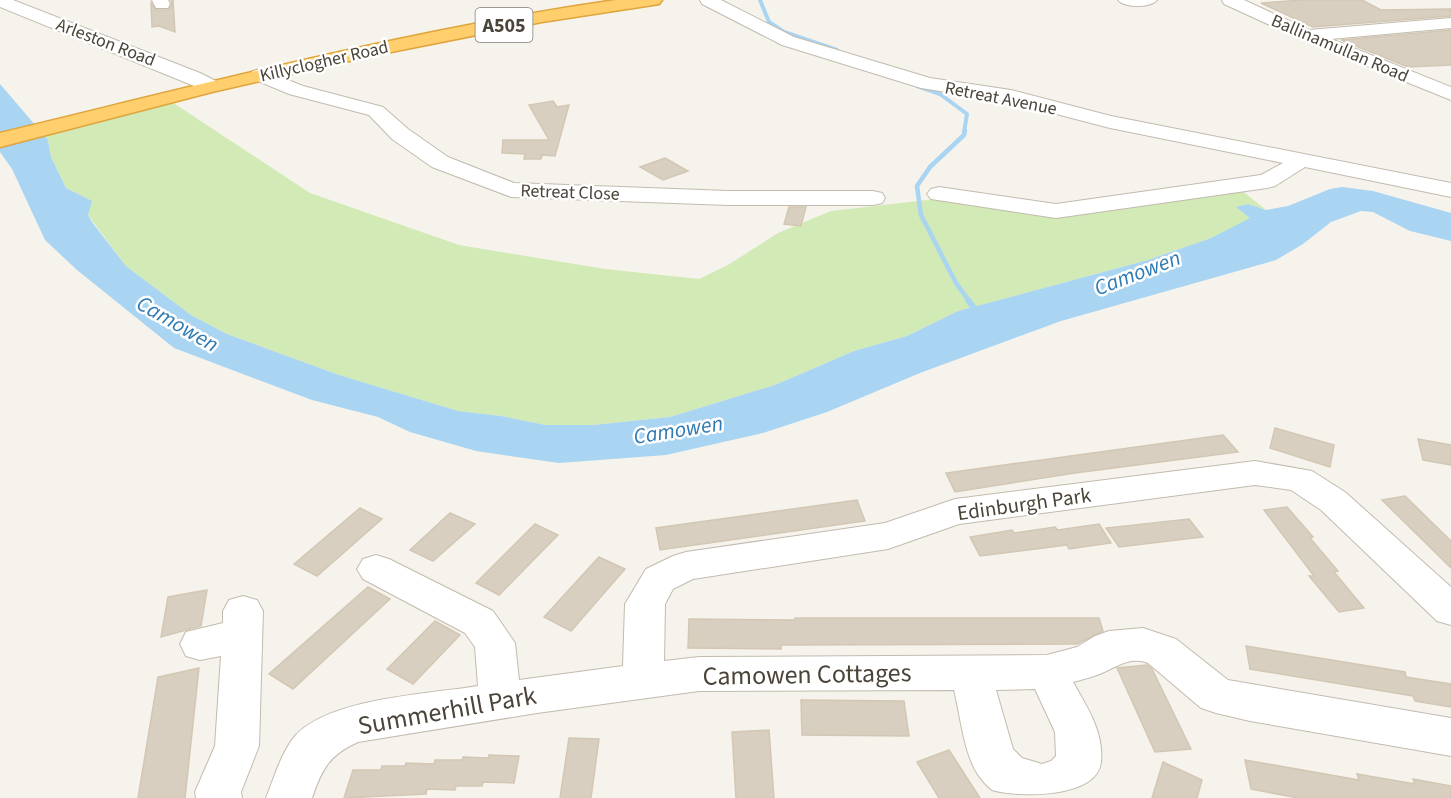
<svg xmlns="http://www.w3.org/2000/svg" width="1451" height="798" viewBox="0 0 1451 798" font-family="'Source Sans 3',sans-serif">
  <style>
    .green { fill: #d2eab5 }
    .water { fill: #a9d4f2 }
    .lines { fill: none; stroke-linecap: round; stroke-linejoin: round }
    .stream-far2 { stroke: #a9d4f2; stroke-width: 4 }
    .stream-far1 { stroke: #a9d4f2; stroke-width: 4.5 }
    .stream { stroke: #a9d4f2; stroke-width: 6 }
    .building { fill: #d8cfc1; stroke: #d3c7b4; stroke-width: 1.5 }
    .minor-casing { stroke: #c2bbae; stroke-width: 2 }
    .highway-casing { stroke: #e0a43c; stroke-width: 3 }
    .minor { fill: #fff; fill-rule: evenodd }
    .highway { fill: #ffcf6e; fill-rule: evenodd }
    .labels { text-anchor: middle; stroke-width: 5; stroke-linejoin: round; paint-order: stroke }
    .far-street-label { font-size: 18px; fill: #4b4439; stroke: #fff }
    .shield { fill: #fff; stroke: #817c74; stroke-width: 1.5 }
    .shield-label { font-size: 20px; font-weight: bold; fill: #4b4439 }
    .street-label { font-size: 21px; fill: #4b4439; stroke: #fff }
    .water-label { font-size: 22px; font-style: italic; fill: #2e7ab2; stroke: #fff }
    .near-street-label { font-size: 26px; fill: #4b4439; stroke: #fff }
  </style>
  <rect width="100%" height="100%" fill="#f6f3ec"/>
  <polygon class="green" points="166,98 310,193 459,245 605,269 699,279 728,265 778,233 831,211 936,199 1023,210 1240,189 1266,210 1248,204 1237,207 1251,218 1211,238 1148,260 958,311 907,336 854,351 775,385 670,417 593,425 546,425 501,416 458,411 339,375 227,334 191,315 126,266 88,215 91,201 66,188 51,157 48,140 41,131"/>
  <polygon class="water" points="0,84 48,140 51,157 66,188 92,201 88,215 92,222 126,266 191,315 227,334 339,375 458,411 501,416 546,425 593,425 670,417 775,385 854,351 907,336 958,311 1148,260 1211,238 1250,218 1236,207 1248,204 1266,210 1288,206 1330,189 1342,187 1373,191 1451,213 1451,241 1410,231 1373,212 1361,211 1331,222 1303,244 1276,260 1061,321 920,373 827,412 763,433 666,455 559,463 476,451 410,432 378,417 312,400 174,348 77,270 45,240 12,169 0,152"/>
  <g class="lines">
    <g class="stream-far2">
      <polyline points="760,0 769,22 784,32 837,50"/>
      <polyline points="917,86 940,94 967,114 964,132"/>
    </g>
    <polyline class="stream-far1" points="965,131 964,135 930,167 917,186 921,215 956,283 969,301"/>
    <polyline class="stream" points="968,300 978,313"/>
  </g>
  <g class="building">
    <polygon points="171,0 173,0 175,32 159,26 152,27 151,3 156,10 168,10 172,5"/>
    <polygon points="1303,0 1362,0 1381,10 1451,9 1451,16 1313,27 1261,3"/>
    <polygon points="1451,30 1451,65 1408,67 1341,40"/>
    <polygon points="553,101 557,107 569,105 555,156 542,155 541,159 524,159 525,154 502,153 503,140 549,140 529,105"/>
    <polygon points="665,158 688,171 663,180 640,167"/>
    <polygon points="789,207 806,207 801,226 784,224"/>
    <polygon points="1275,428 1334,445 1330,467 1270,448"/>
    <polygon points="1223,435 1238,452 1075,473 955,492 946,473"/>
    <polygon points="1418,439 1451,445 1451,465 1423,460"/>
    <polygon points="1405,496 1451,541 1451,568 1382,500"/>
    <polygon points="857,500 865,521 660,550 656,528"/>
    <polygon points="1287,507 1313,537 1310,538 1338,571 1334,572 1364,608 1339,612 1309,576 1314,576 1264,510"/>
    <polygon points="360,508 382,519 317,576 294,564"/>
    <polygon points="450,513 475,524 433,561 410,550"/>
    <polygon points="1189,519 1203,537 1119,547 1106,528"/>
    <polygon points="535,524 558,535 499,595 476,583"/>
    <polygon points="1099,524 1111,543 1069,549 1067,545 980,556 970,537 1012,530 1014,533 1055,527 1058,530"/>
    <polygon points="599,557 625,569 571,631 544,617"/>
    <polygon points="368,587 390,599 293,689 269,674"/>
    <polygon points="207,590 201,626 161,637 168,597"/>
    <polygon points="795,618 1099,618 1103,631 1077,644 781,645 781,649 688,648 689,619 795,620"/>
    <polygon points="435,621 460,635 413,684 387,669"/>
    <polygon points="1246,646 1405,672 1406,677 1451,684 1451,707 1415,701 1413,696 1250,669"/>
    <polygon points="1147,665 1152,669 1191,749 1155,752 1117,668"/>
    <polygon points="199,668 185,798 138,798 158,677"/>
    <polygon points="801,700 904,701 909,736 802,735"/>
    <polygon points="769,730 774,798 736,798 732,732"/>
    <polygon points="569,738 599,739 591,798 560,798"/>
    <polygon points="949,750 980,798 939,798 917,762"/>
    <polygon points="489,755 519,756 514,783 483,782 482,786 456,786 455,790 427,789 426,794 344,798 353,770 381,770 382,766 405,766 406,763 434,764 435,760 462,760 463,757 489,758"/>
    <polygon points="1245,760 1359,780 1357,774 1415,784 1413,779 1451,786 1451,798 1298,798 1251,789"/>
    <polygon points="1163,762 1202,780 1197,798 1152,798"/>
  </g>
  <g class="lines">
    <g class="minor-casing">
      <g id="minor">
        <polygon points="0,0 13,0 200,73 218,82 221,86 218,90 204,90 0,7"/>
        <polygon points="152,0 168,0 170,4 168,8 156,8"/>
        <polygon points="700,0 721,0 794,37 930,78 1011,90 1111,116 1451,183 1451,197 1305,167 1275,186 1267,188 1056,218 931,199 927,194 931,189 939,187 1056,204 1261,175 1283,163 1110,128 1010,102 921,88 782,45 702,4"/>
        <path d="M 1118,0 L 1157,0 C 1150,8 1125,8 1118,0 Z"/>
        <polygon points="1222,0 1244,0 1309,30 1451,18 1451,28 1331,39 1451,87 1451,100 1300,39 1224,4"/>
        <polygon points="260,69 303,86 383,107 408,129 448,157 514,183 728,191 873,191 882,193 885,198 882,203 873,205 728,205 511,197 432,167 392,139 369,115 289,94 253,79 250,75 253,71"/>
        <path d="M 1255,461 L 1312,471 L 1345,492 L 1451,587 L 1451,625 L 1437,621 L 1321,510 L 1291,490 L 1255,485 L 959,524 L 888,549 L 693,579 L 673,589 L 665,604 L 664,661 L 699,657 L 1047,655 L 1077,647 L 1095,636 L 1109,631 L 1143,628 L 1176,639 L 1228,680 L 1451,718 L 1451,756 L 1250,721 L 1216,713 L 1201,708 L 1148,663 C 1130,656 1116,667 1102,673 C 1093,677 1083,679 1073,682 C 1087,707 1104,732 1101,762 C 1098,798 1020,798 992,790 C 987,786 980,778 977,773 C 964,753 960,714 954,690 L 699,691 L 537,713 L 358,742 C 329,755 322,769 312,798 L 266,798 C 274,778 281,753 295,736 C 329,698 429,694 478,686 L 475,647 L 465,633 L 363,579 L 357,569 L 363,559 L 376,555 L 389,559 L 493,611 L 515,643 L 519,680 L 623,666 L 625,604 L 646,569 L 673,556 L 686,552 L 885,523 L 955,499 ZM 1035,689 L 1055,732 L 1056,756 L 1051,761 L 1042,764 L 1022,758 L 1013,749 L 996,690 Z"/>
        <polygon points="243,596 257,600 263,611 259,746 241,792 242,798 196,798 195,792 215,746 221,656 200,660 186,656 180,644 186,632 223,623 223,611 229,600"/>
      </g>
    </g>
    <g class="highway-casing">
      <path id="highway" d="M 616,0 L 662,0 L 659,4 L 653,5 L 542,22 L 376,55 L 212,92 L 0,147 L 0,133 C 204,84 407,30 616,0 Z"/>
    </g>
    <use href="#minor" class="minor"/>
    <use href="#highway" class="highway"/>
  </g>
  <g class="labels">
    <g class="far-street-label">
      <text transform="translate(106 42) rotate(21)" y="6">Arleston Road</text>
      <text transform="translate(1340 48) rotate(23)" y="6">Ballinamullan Road</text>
      <text transform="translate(324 61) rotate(-13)" y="6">Killyclogher Road</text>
      <text transform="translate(1001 98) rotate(11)" y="6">Retreat Avenue</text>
      <text transform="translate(570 192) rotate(2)" y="6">Retreat Close</text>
    </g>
    <rect class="shield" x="475.5" y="8" width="57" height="34" rx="4.5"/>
    <g class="shield-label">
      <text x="504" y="32">A505</text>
    </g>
    <g class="street-label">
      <text transform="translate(1024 504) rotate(-8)" y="7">Edinburgh Park</text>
    </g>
    <g class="water-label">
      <text transform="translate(1137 272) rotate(-21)" y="8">Camowen</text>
      <text transform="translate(178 323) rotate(30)" y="8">Camowen</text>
      <text transform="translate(678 429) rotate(-9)" y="8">Camowen</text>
    </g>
    <g class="near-street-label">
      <text transform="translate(807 674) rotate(-1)" y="9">Camowen Cottages</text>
      <text transform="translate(447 710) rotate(-10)" y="9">Summerhill Park</text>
    </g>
  </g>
</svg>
